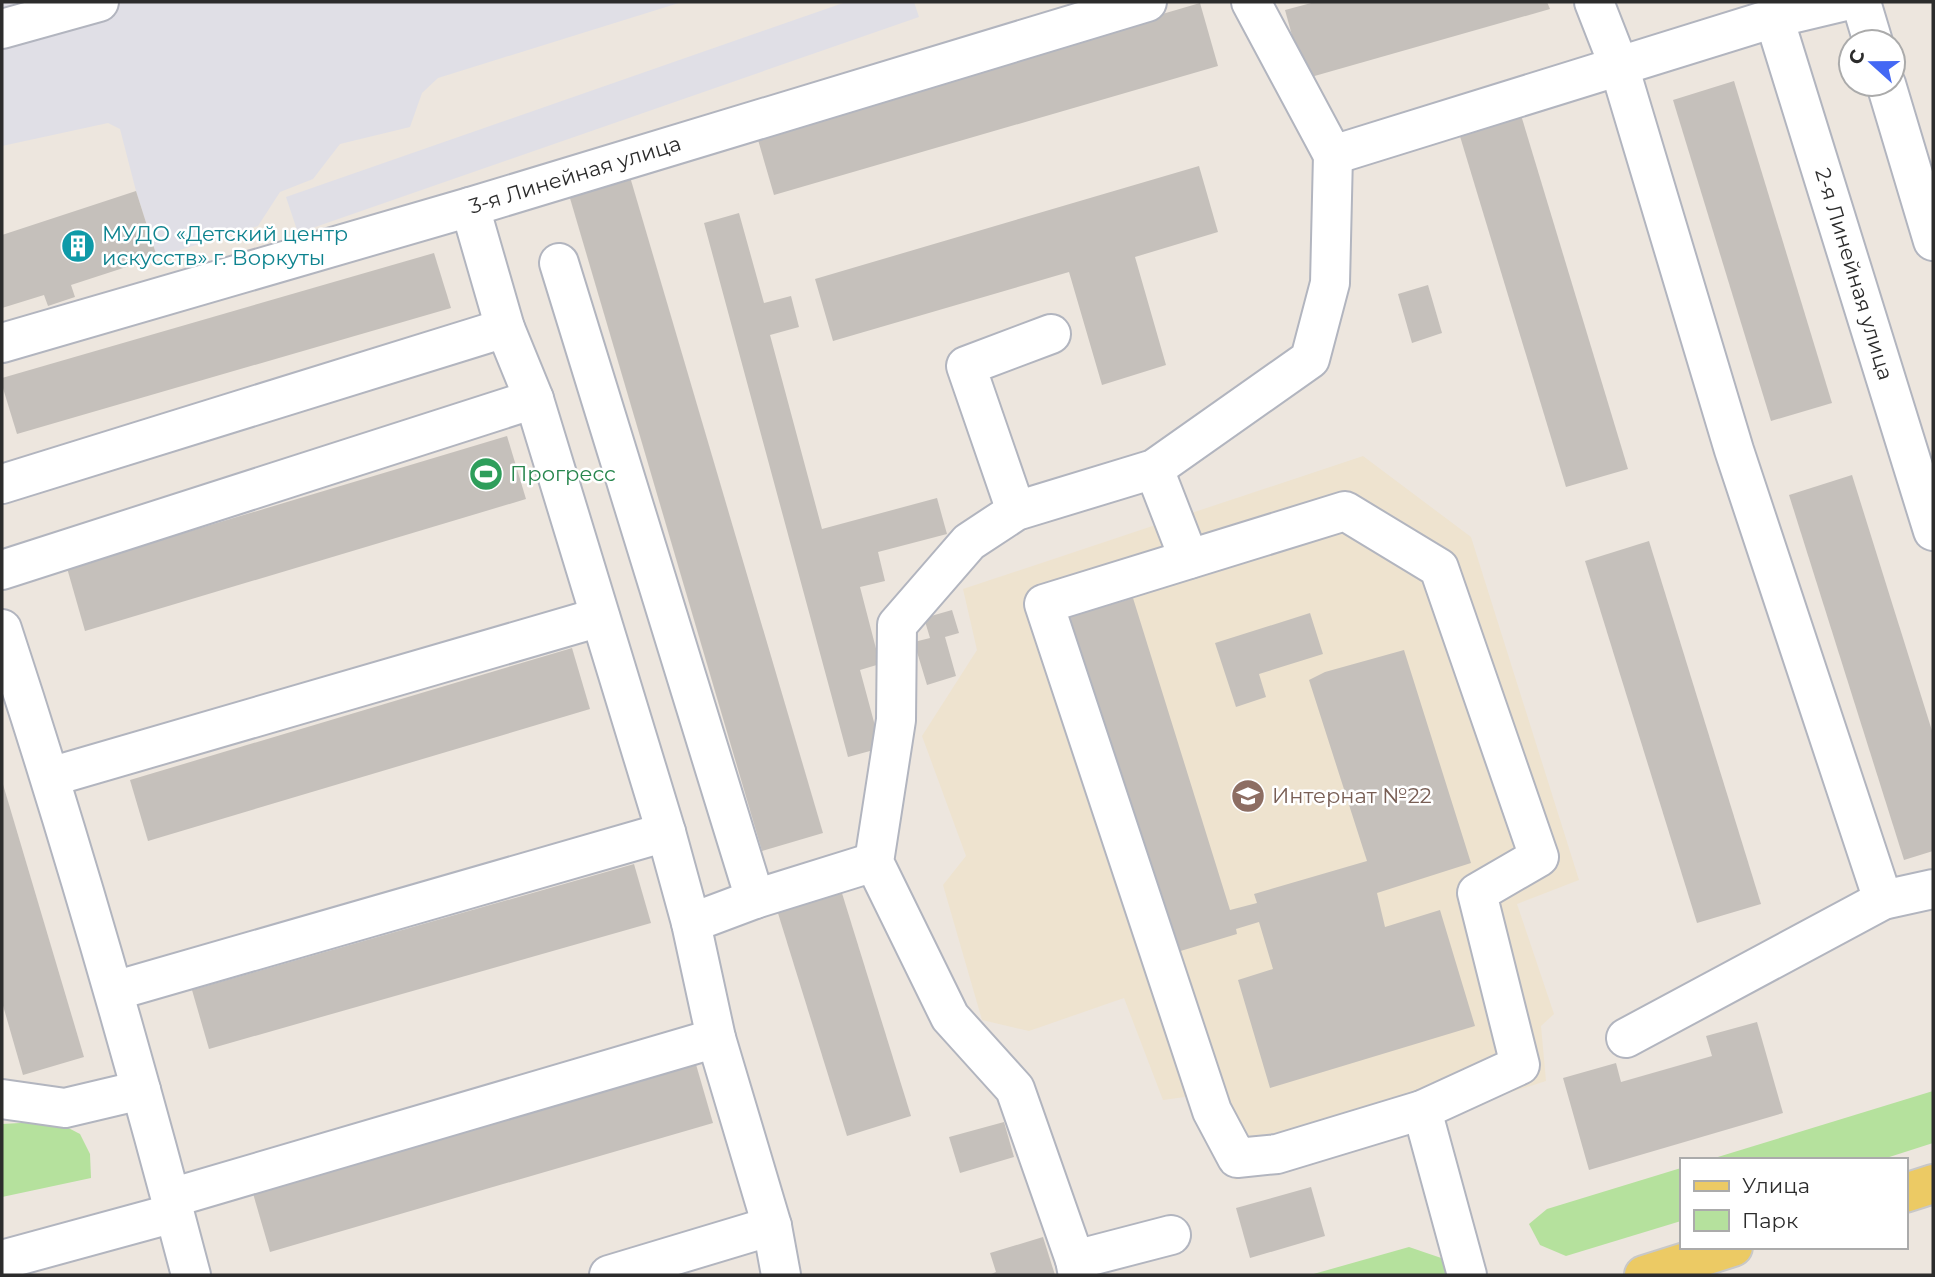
<svg xmlns="http://www.w3.org/2000/svg" width="1935" height="1277" viewBox="0 0 1935 1277" font-family="Montserrat,sans-serif">
  <style>
    .industrial { fill: #e0dfe6 }
    .education { fill: #eee3cf }
    .green { fill: #b5e19d }
    .building { fill: #c5c0bb }
    .lines { fill: none; stroke-linecap: round; stroke-linejoin: round }
    .minor-casing { stroke: #b2b5bf; stroke-width: 42 }
    .major-casing { stroke: #c8c8c8; stroke-width: 42 }
    .minor { stroke: #fff; stroke-width: 38 }
    .major { stroke: #ecca64; stroke-width: 38 }
    .labels { text-anchor: middle; stroke-width: 5; stroke-linejoin: round; paint-order: stroke }
    .street-label { font-size: 21px; fill: #2c2c2c; stroke: #fff }
    .culture-label { font-size: 21px; fill: #0d838f; stroke: #fff; text-anchor: start }
    .leisure-label { font-size: 21px; fill: #27864d; stroke: #fff; text-anchor: start }
    .education-label { font-size: 21px; fill: #785e54; stroke: #fff; text-anchor: start }
  </style>
  <rect width="100%" height="100%" fill="#ede6de"/>
  <g class="industrial">
    <polygon points="2,2 682,2 438,78 422,93 410,127 340,144 313,179 280,192 258,226 157,257 136,191 120,129 108,123 2,146"/>
    <polygon points="846,2 914,2 919,17 298,233 286,197"/>
  </g>
  <polygon class="education" points="1363,456 1471,537 1579,880 1517,904 1554,1014 1541,1026 1546,1081 1235,1180 1208,1139 1192,1096 1163,1100 1124,998 1029,1031 982,1020 943,885 966,856 922,736 977,650 963,589"/>
  <g class="green">
    <polygon points="1933,1091 1933,1143 1880,1160 1708,1160"/>
    <polygon points="55,1121 80,1134 90,1154 91,1178 2,1197 2,1124"/>
    <polygon points="1681,1168 1681,1221 1566,1256 1540,1245 1529,1224 1547,1209"/>
    <polygon points="1409,1247 1450,1261 1451,1275 1310,1275"/>
  </g>
  <g class="building">
    <polygon points="1315,2 1547,2 1550,9 1304,79 1285,10"/>
    <polygon points="1200,3 1218,66 774,195 756,133"/>
    <polygon points="1734,81 1832,403 1771,421 1673,100"/>
    <polygon points="1521,115 1628,469 1566,487 1459,133"/>
    <polygon points="1199,166 1218,232 1135,257 1166,365 1102,385 1069,272 833,341 815,279"/>
    <polygon points="628,170 823,833 762,851 567,188"/>
    <polygon points="136,191 157,257 71,285 75,297 48,306 44,295 2,308 2,235"/>
    <polygon points="739,213 764,303 791,296 799,327 770,335 822,529 937,498 947,534 878,552 885,581 860,587 880,664 860,670 881,748 848,757 704,223"/>
    <polygon points="434,253 451,308 17,434 2,385 2,378"/>
    <polygon points="1428,285 1442,333 1412,343 1398,294"/>
    <polygon points="507,436 526,499 85,631 67,568"/>
    <polygon points="1852,475 1933,734 1933,851 1904,860 1789,495"/>
    <polygon points="1649,541 1761,904 1697,923 1585,561"/>
    <polygon points="1133,598 1230,910 1257,903 1254,894 1367,861 1309,680 1325,672 1404,650 1471,863 1377,893 1385,927 1440,910 1475,1026 1270,1088 1238,980 1273,969 1259,922 1236,929 1237,934 1164,956 1060,620"/>
    <polygon points="952,610 959,633 945,637 956,676 927,685 914,642 930,638 924,618"/>
    <polygon points="1310,613 1323,654 1259,674 1266,697 1236,707 1215,643"/>
    <polygon points="572,648 590,709 148,841 130,780"/>
    <polygon points="2,781 84,1057 23,1075 2,1002"/>
    <polygon points="634,864 651,923 209,1049 192,990"/>
    <polygon points="841,890 911,1116 847,1136 777,910"/>
    <polygon points="1757,1022 1783,1113 1589,1170 1563,1078 1616,1063 1621,1082 1712,1056 1706,1036"/>
    <polygon points="695,1061 713,1123 270,1252 252,1190"/>
    <polygon points="1004,1122 1014,1157 960,1173 949,1137"/>
    <polygon points="1311,1187 1325,1236 1250,1258 1236,1208"/>
    <polygon points="1043,1237 1055,1275 989,1275 996,1272 990,1253"/>
  </g>
  <g class="lines">
    <g class="minor-casing">
      <g id="minor">
        <polyline points="1251,2 1333,155 1774,18 1841,2"/>
        <polyline points="1594,2 1619,66 1734,450 1883,900"/>
        <polyline points="1861,2 1873,42"/>
        <polyline points="1774,18 1933,531"/>
        <polyline points="2,29 99,2"/>
        <polyline points="1886,84 1933,241"/>
        <polyline points="470,207 505,328 534,399 666,832 691,923 716,1038 772,1226 781,1275"/>
        <polyline points="559,263 755,899"/>
        <polyline points="2,343 470,207 1147,2"/>
        <polyline points="1154,469 1189,559"/>
        <polyline points="2,484 505,328"/>
        <polyline points="1016,511 966,366 1051,334"/>
        <polygon points="1345,511 1439,568 1539,857 1477,893 1520,1065 1422,1110 1277,1154 1237,1158 1212,1111 1044,604"/>
        <polyline points="2,570 534,399"/>
        <path d="M 2,629 C 72,842 134,1058 191,1275"/>
        <polyline points="50,777 600,617"/>
        <polyline points="691,923 755,899 874,862"/>
        <polyline points="114,991 666,832"/>
        <polyline points="1626,1038 1883,900 1933,889"/>
        <polyline points="2,1099 65,1108 141,1090"/>
        <polyline points="1422,1110 1467,1275"/>
        <polyline points="171,1198 716,1038"/>
        <polyline points="2,1260 174,1213"/>
        <polyline points="1075,1260 1171,1235"/>
        <polyline points="609,1275 772,1226"/>
        <polyline points="1078,1275 1075,1260 1015,1089 950,1017 874,862 896,720 897,625 969,542 1016,511 1154,469 1310,359 1330,283 1333,155"/>
      </g>
    </g>
    <g class="major-casing">
      <g id="major">
        <polyline points="1905,1193 1933,1184"/>
        <polyline points="1644,1275 1733,1247"/>
      </g>
    </g>
    <use href="#minor" class="minor"/>
    <use href="#major" class="major"/>
  </g>
  <defs>
    <g id="building-disc" transform="scale(1.75)"><circle r="9.5" fill="#0f9aa8" stroke="#fff"/><path d="M-4-6H4V6H1V3H-1V6H-4ZM-2.5-4.3h1.7v1.8h-1.7ZM.8-4.3h1.7v1.8H.8ZM-2.5-1h1.7V.8h-1.7ZM.8-1h1.7V.8H.8Z" fill="#fff"/></g>
    <g id="stadium-disc" transform="scale(1.75)"><circle r="9.5" fill="#2e9e5b" stroke="#fff"/><path d="M0-5a6.5 5 0 1 0 0 10a6.5 5 0 1 0 0-10ZM-3.5-1.8h7v3.6h-7Z" fill="#fff"/></g>
    <g id="school-disc" transform="scale(1.75)"><circle r="9.5" fill="#8d6e63" stroke="#fff"/><path d="M0-5L7-2L0 1L-7-2ZM-4 1L0 2.5L4 1V4Q0 6-4 4Z" fill="#fff"/></g>
  </defs>
  <g fill-rule="evenodd">
    <use href="#building-disc" x="78" y="246"/>
    <use href="#stadium-disc" x="486" y="474"/>
    <use href="#school-disc" x="1248" y="796"/>
  </g>
  <g class="labels">
    <g class="street-label">
      <text transform="translate(575 175) rotate(-17)" y="7">3-я Линейная улица</text>
      <text transform="translate(1854 274) rotate(73)" y="7">2-я Линейная улица</text>
    </g>
    <g class="culture-label">
      <text x="102" y="241">МУДО «Детский центр<tspan x="102" dy="24">искусств» г. Воркуты</tspan></text>
    </g>
    <g class="leisure-label">
      <text x="510" y="481">Прогресс</text>
    </g>
    <g class="education-label">
      <text x="1272" y="803">Интернат №22</text>
    </g>
  </g>
  <rect width="1935" height="1277" fill="none" stroke="#2c2c2c" stroke-width="7"/>
  <rect x="1680" y="1158" width="228" height="91" fill="#ffffff" stroke="#ababab" stroke-width="2"/>
  <rect x="1694" y="1181" width="35" height="10" fill="#ecca64" stroke="#ababab" stroke-width="2"/>
  <text x="1742" y="1193" font-size="21" fill="#2c2c2c">Улица</text>
  <rect x="1694" y="1210" width="35" height="21" fill="#b5e19d" stroke="#ababab" stroke-width="2"/>
  <text x="1742" y="1228" font-size="21" fill="#2c2c2c">Парк</text>
  <g transform="translate(1872 63) rotate(291)"><circle r="33" fill="#ffffff" stroke="#ababab" stroke-width="2"/>
  <path d="M0-5L12 26L0 18L-12 26Z" fill="#4468f4"/>
  <text y="-10" font-size="19" font-weight="bold" text-anchor="middle" fill="#2c2c2c">С</text>
  </g>
</svg>
